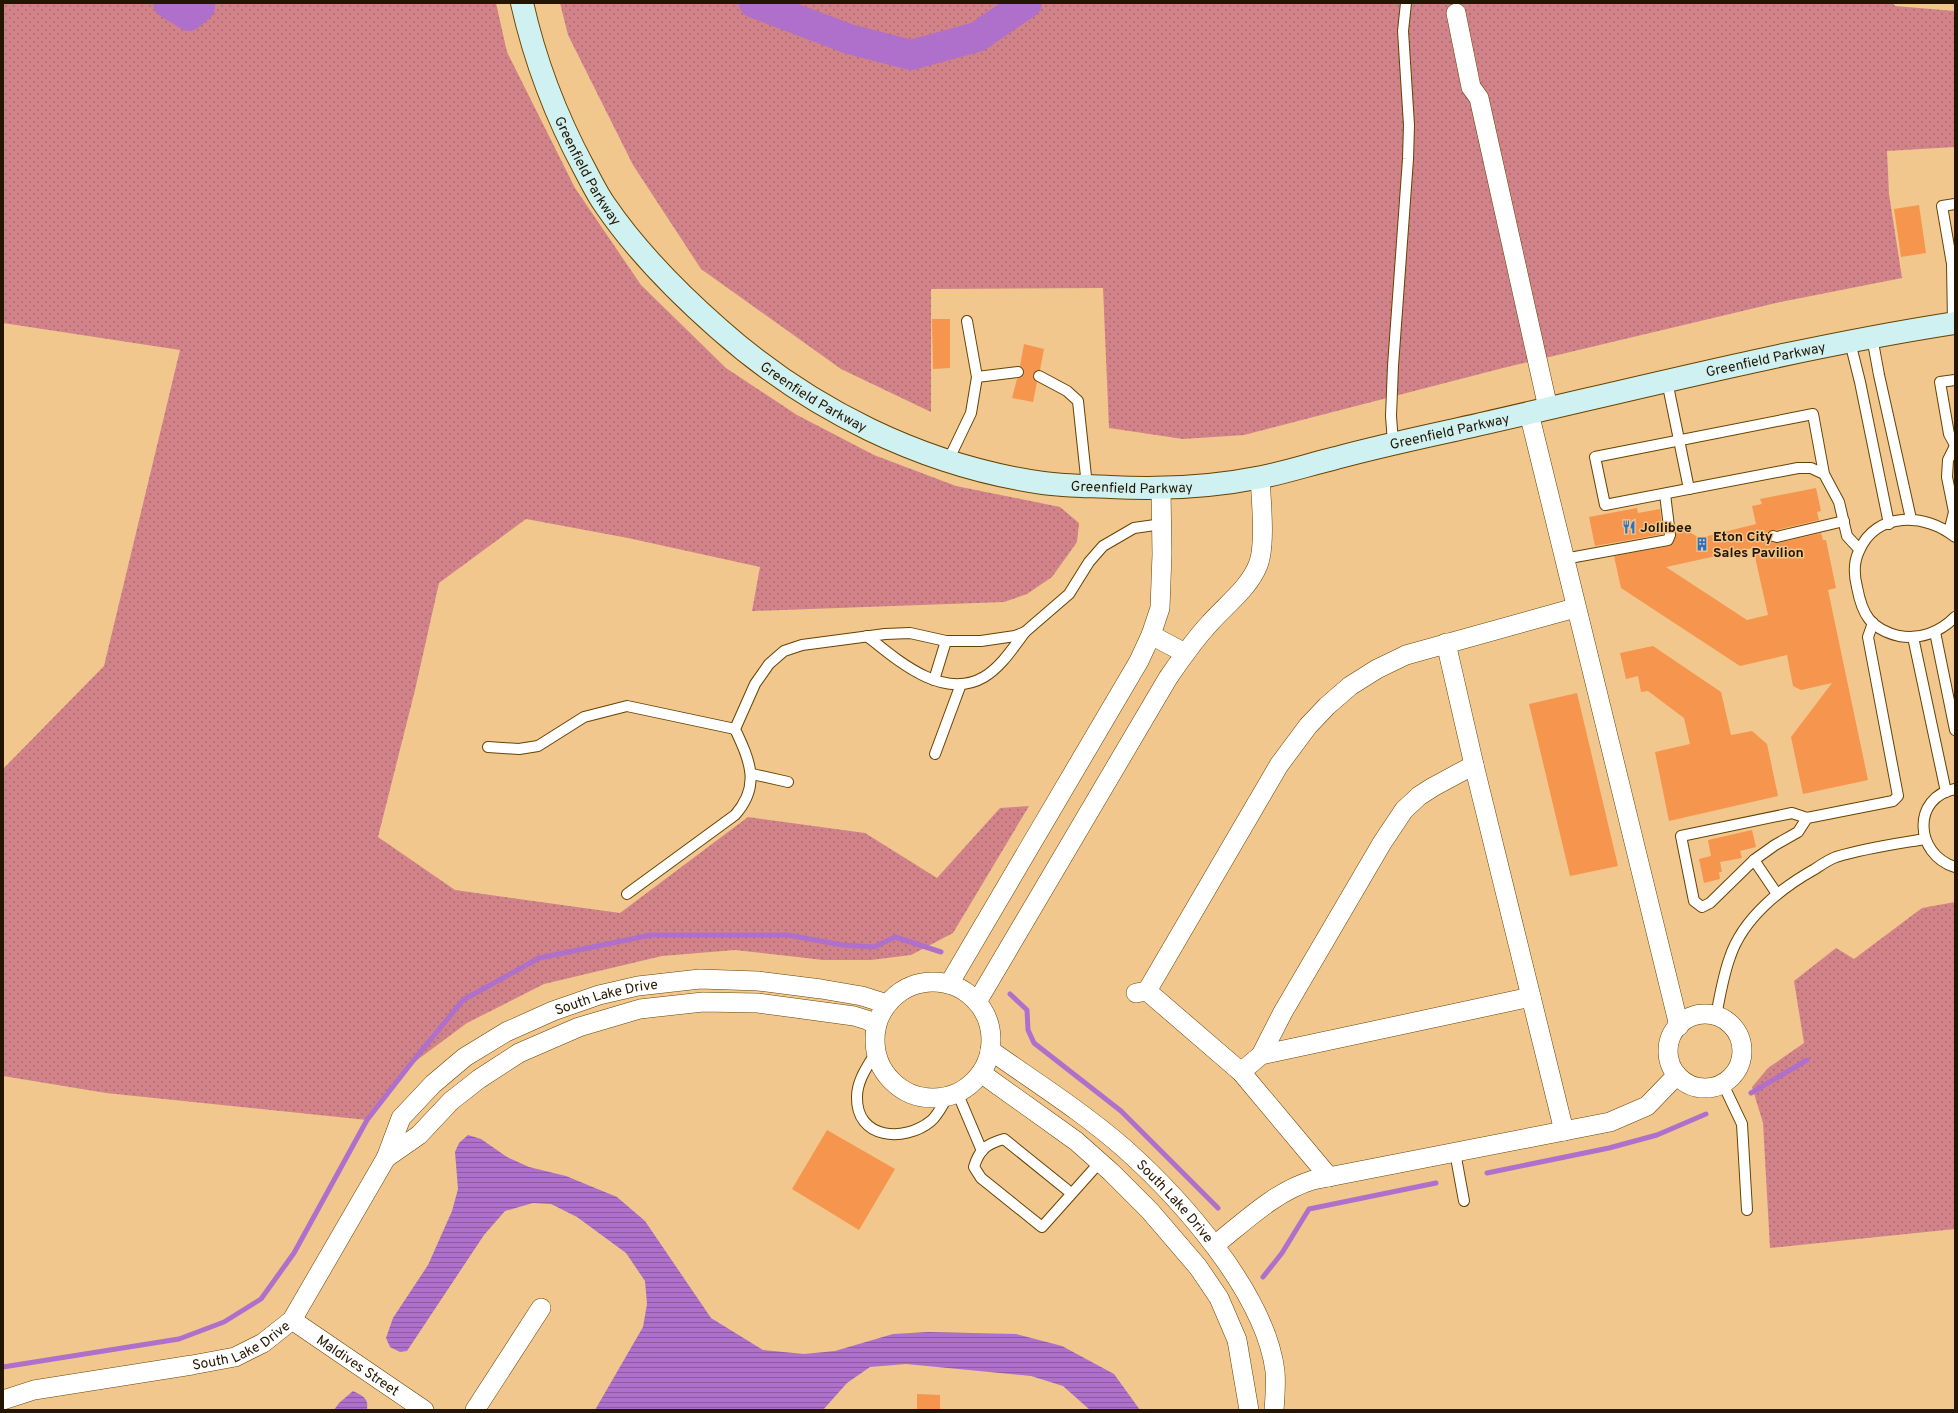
<svg xmlns="http://www.w3.org/2000/svg" width="1958" height="1413" viewBox="0 0 1958 1413" font-family="Overpass,sans-serif">
  <style>
    .grass { fill: url(#grass-dots) }
    .water { fill: url(#water-rules) }
    .lines { fill: none; stroke-linecap: round; stroke-linejoin: round }
    .stream { stroke: #ae70ca; stroke-width: 5 }
    .river { stroke: #ae70ca; stroke-width: 30 }
    .building { fill: #f6954d; fill-rule: evenodd }
    .lane-casing { stroke: #674301; stroke-width: 12 }
    .street-casing { stroke: #674301; stroke-width: 20 }
    .secondary-casing { stroke: #674301; stroke-width: 24 }
    .lane { stroke: #fff; stroke-width: 10 }
    .street { stroke: #fff; stroke-width: 19 }
    .secondary { stroke: #cff1f1; stroke-width: 22 }
    .labels { text-anchor: middle; stroke-width: 3; stroke-linejoin: round; paint-order: stroke }
    .street-label { font-size: 14px; fill: #241500; stroke: #f1c78e }
    .poi-label { font-size: 14px; font-weight: bold; fill: #241500; stroke: #f1c78e; text-anchor: start }
  </style>
  <defs>
    <pattern id="grass-dots" width="8" height="8" patternUnits="userSpaceOnUse"><rect width="8" height="8" fill="#d2838a"/><path d="M2 2h.1M6 6h.1" fill="none" stroke="#aa6a6e" stroke-width="1.8" stroke-linecap="round"/></pattern>
    <pattern id="water-rules" width="6" height="5" patternUnits="userSpaceOnUse"><rect width="6" height="5" fill="#ae70ca"/><path d="M0 2.5h6" fill="none" stroke="#8d5ba2"/></pattern>
  </defs>
  <rect width="100%" height="100%" fill="#f1c78e"/>
  <g class="grass">
    <polygon points="3,3 496,3 507,52 575,188 641,285 726,368 797,415 874,455 956,486 1060,507 1079,523 1077,542 1052,577 1027,594 1004,602 752,611 760,567 628,538 526,519 439,583 415,690 378,837 455,890 620,913 748,817 865,833 937,878 1000,808 1029,806 953,933 911,955 871,960 823,960 735,950 662,956 544,984 467,1023 409,1066 367,1120 106,1093 3,1076 3,769 104,666 180,350 3,323"/>
    <polygon points="560,3 1893,3 1895,6 1955,11 1955,147 1887,151 1889,194 1902,278 1776,303 1507,367 1244,435 1183,439 1109,428 1103,288 931,289 931,412 841,369 701,269 633,165 568,35"/>
    <polygon points="1955,902 1955,1229 1770,1248 1763,1123 1752,1087 1768,1068 1804,1043 1794,981 1836,948 1854,959 1922,908"/>
  </g>
  <g class="water">
    <polygon points="468,1135 481,1139 507,1157 529,1167 566,1176 617,1197 645,1221 711,1318 763,1350 804,1354 835,1351 893,1334 928,1332 1016,1334 1062,1346 1114,1374 1140,1410 1090,1410 1063,1386 1031,1376 906,1364 870,1367 847,1383 823,1410 595,1410 643,1327 647,1304 645,1281 626,1253 577,1217 551,1204 533,1203 505,1211 484,1235 407,1351 400,1352 390,1347 386,1338 393,1318 428,1265 452,1211 458,1189 455,1152 459,1143"/>
    <path d="M 353,1391 C 363,1396 369,1398 367,1410 L 334,1410 L 339,1403 Z"/>
  </g>
  <g class="lines">
    <g class="stream">
      <polyline points="1010,994 1027,1010 1028,1030 1034,1043 1121,1111 1218,1208"/>
      <polyline points="1751,1093 1807,1060"/>
      <polyline points="1487,1173 1609,1148 1657,1135 1706,1114"/>
      <polyline points="1263,1277 1282,1253 1309,1209 1436,1183"/>
      <polyline points="3,1367 179,1339 224,1322 261,1299 294,1253 367,1120 409,1066 463,1000 539,958 651,935 788,935 842,945 874,947 895,937 941,952"/>
    </g>
    <g class="river">
      <polyline points="168,3 189,16 200,7 200,3"/>
      <polyline points="754,3 849,39 911,55 977,37 1027,3"/>
    </g>
  </g>
  <g class="building">
    <polygon points="1919,205 1926,253 1901,257 1894,209"/>
    <polygon points="932,319 950,319 950,368 933,369"/>
    <polygon points="1024,344 1044,349 1040,370 1035,371 1033,376 1037,382 1033,402 1012,398 1017,379 1022,377 1024,374 1023,368 1020,366"/>
    <path d="M 1816,488 L 1821,511 L 1817,512 L 1819,520 L 1777,530 L 1771,530 L 1768,532 L 1767,537 L 1771,542 L 1778,543 L 1821,533 L 1823,540 L 1826,540 L 1836,588 L 1828,590 L 1868,780 L 1803,794 L 1791,737 L 1832,683 L 1801,690 L 1793,686 L 1787,655 L 1740,666 L 1621,588 L 1614,556 L 1670,546 L 1674,542 L 1676,533 L 1687,531 L 1700,538 L 1756,524 L 1752,506 L 1762,504 L 1760,499 ZM 1753,548 L 1768,615 L 1747,620 L 1666,567 Z"/>
    <polygon points="1637,508 1638,513 1660,509 1663,534 1595,546 1589,517"/>
    <polygon points="1653,646 1721,692 1731,735 1752,731 1767,744 1778,796 1669,821 1655,752 1690,744 1684,718 1648,691 1641,692 1638,676 1626,679 1620,653"/>
    <polygon points="1577,693 1618,866 1570,876 1529,704"/>
    <polygon points="1752,830 1756,847 1740,851 1742,858 1720,862 1722,872 1719,872 1720,879 1704,883 1699,859 1711,856 1708,840"/>
    <polygon points="827,1130 895,1169 859,1230 792,1189"/>
    <polygon points="917,1394 940,1395 940,1410 917,1410"/>
  </g>
  <g class="lines">
    <g class="lane-casing">
      <g id="lane">
        <polyline points="1953,323 1952,264 1942,206 1955,204"/>
        <polyline points="1872,337 1879,375 1911,519"/>
        <polyline points="1850,342 1860,382 1889,524"/>
        <polyline points="1039,376 1067,391 1078,401 1087,486"/>
        <polyline points="977,377 1018,372"/>
        <polyline points="1955,380 1940,382 1949,434 1955,445"/>
        <polyline points="1667,381 1689,489"/>
        <polyline points="1393,443 1391,416 1393,366 1408,159 1409,125 1403,31 1406,3"/>
        <polyline points="948,461 971,413 977,377 967,321"/>
        <polyline points="1824,474 1811,468 1798,468 1605,505 1595,457 1813,414 1824,474 1839,502 1847,536 1859,549"/>
        <polyline points="1949,532 1954,512 1947,477 1948,460 1955,446"/>
        <polyline points="1773,536 1777,537 1844,521"/>
        <path d="M 1955,537 C 1926,513 1876,511 1859,551 C 1853,563 1854,575 1857,587 C 1862,614 1870,629 1899,636 C 1920,640 1940,632 1955,617"/>
        <polyline points="1564,559 1668,540 1670,535 1665,494"/>
        <polyline points="1935,632 1955,730"/>
        <path d="M 867,636 C 897,660 943,701 984,677 C 1001,667 1013,648 1025,632"/>
        <polyline points="1913,637 1946,792"/>
        <polyline points="934,680 946,641"/>
        <polyline points="488,747 519,749 538,746 584,717 627,706 735,729"/>
        <polyline points="935,754 961,684"/>
        <polyline points="752,774 788,782"/>
        <path d="M 1955,789 C 1912,797 1914,854 1955,867"/>
        <polyline points="1807,818 1798,832 1775,845 1754,860 1710,903 1702,907 1694,901 1681,836 1792,813 1807,818 1893,801 1898,796 1868,637 1873,623"/>
        <polyline points="1754,860 1777,894"/>
        <path d="M 627,894 L 735,815 C 761,786 750,761 735,729 L 755,684 L 769,664 L 784,651 L 802,645 L 885,634 L 910,633 L 946,641 L 981,641 L 1015,636 L 1025,632 L 1069,594 L 1089,562 L 1103,546 L 1134,528 L 1162,524"/>
        <path d="M 1716,1016 C 1720,996 1723,976 1730,957 C 1743,918 1781,888 1815,869 C 1821,865 1828,860 1836,857 C 1865,848 1895,844 1925,839"/>
        <path d="M 876,1052 C 868,1066 857,1080 857,1097 C 856,1139 904,1143 931,1121 C 938,1115 943,1104 948,1096"/>
        <polyline points="1723,1084 1742,1124 1747,1210"/>
        <polyline points="957,1092 982,1151"/>
        <polyline points="1455,1152 1464,1201"/>
        <path d="M 1071,1193 L 1004,1139 C 986,1144 979,1150 974,1167 L 981,1178 L 1042,1227 L 1100,1162"/>
      </g>
    </g>
    <g class="street-casing">
      <g id="street">
        <polyline points="1456,13 1471,87 1479,98 1548,408"/>
        <polyline points="1529,413 1679,1026"/>
        <polyline points="1151,635 1185,653"/>
        <polyline points="1446,643 1474,765 1564,1131"/>
        <circle cx="933" cy="1040" r="58"/>
        <polyline points="949,984 1139,661 1151,635 1160,608 1162,554 1161,489"/>
        <polyline points="1147,991 1279,765 1308,726 1327,706 1350,686 1377,669 1406,655 1575,608"/>
        <polyline points="1136,993 1147,991 1241,1072 1329,1177"/>
        <path d="M 977,1002 L 1168,678 C 1181,659 1194,640 1210,623 C 1226,605 1249,588 1258,565 C 1266,546 1261,499 1260,477"/>
        <circle cx="1705" cy="1051" r="37"/>
        <path id="s1" d="M 990,1050 C 1035,1082 1083,1112 1125,1149 C 1181,1199 1265,1293 1275,1371 C 1276,1383 1275,1398 1274,1410"/>
        <polyline points="1261,1055 1531,997"/>
        <polyline points="1241,1072 1261,1055 1283,1012 1382,843 1404,810 1419,796 1433,787 1474,765"/>
        <polyline points="981,1073 1076,1141 1111,1172 1150,1211 1198,1267 1219,1298 1237,1340 1249,1410"/>
        <polyline points="386,1158 419,1135 451,1101 479,1079 519,1053 579,1027 640,1009 703,1002 758,1003 854,1016 867,1020 876,1025"/>
        <path d="M 1215,1245 C 1245,1221 1276,1191 1313,1180 L 1610,1122 L 1647,1106 L 1677,1075"/>
        <path id="s2" d="M 292,1320 L 424,1410"/>
        <path id="s3" d="M 3,1400 L 34,1390 L 192,1365 L 235,1357 L 263,1343 L 292,1320 L 386,1158 L 401,1118 L 433,1084 L 465,1057 L 506,1032 L 553,1011 L 599,995 L 638,986 L 700,979 L 758,981 L 821,989 L 862,996 L 887,1004"/>
        <polyline points="475,1410 541,1308"/>
      </g>
    </g>
    <g class="secondary-casing">
      <g id="secondary">
        <path id="s4" d="M 522,3 C 535,61 556,116 584,168 C 591,181 597,194 605,205 C 637,252 677,292 719,329 C 809,409 923,466 1043,483 C 1065,486 1088,486 1110,487 C 1161,490 1212,487 1262,477 C 1287,472 1311,464 1336,458 C 1376,447 1418,438 1459,429 C 1624,392 1788,349 1955,323"/>
      </g>
    </g>
    <use href="#lane" class="lane"/>
    <use href="#street" class="street"/>
    <use href="#secondary" class="secondary"/>
  </g>
  <defs>
    <g id="restaurant-bare" transform="scale(1.08)"><path d="M-5-6h1v4h1v-4h1v4h1v-4h1v5L-1.5 .5V6h-2V.5L-5-1ZM5-6V6H3V1.5H1.5Q1.5-4 5-6Z" fill="#2b71c2" stroke="#f1c78e" stroke-width="2.5" paint-order="stroke"/></g>
    <g id="building-bare" transform="scale(1.08)"><path d="M-4-6H4V6H1V3H-1V6H-4ZM-2.5-4.3h1.7v1.8h-1.7ZM.8-4.3h1.7v1.8H.8ZM-2.5-1h1.7V.8h-1.7ZM.8-1h1.7V.8H.8Z" fill="#2b71c2" stroke="#f1c78e" stroke-width="2.5" paint-order="stroke"/></g>
  </defs>
  <g fill-rule="evenodd">
    <use href="#restaurant-bare" x="1629" y="527"/>
    <use href="#building-bare" x="1702" y="544"/>
  </g>
  <g class="labels">
    <g class="street-label">
      <text dy="5" stroke="none"><textPath href="#s4" startOffset="181">Greenfield Parkway</textPath></text>
      <text dy="5" stroke="none"><textPath href="#s4" startOffset="1489">Greenfield Parkway</textPath></text>
      <text dy="5" stroke="none"><textPath href="#s4" startOffset="505">Greenfield Parkway</textPath></text>
      <text dy="5" stroke="none"><textPath href="#s4" startOffset="1165">Greenfield Parkway</textPath></text>
      <text dy="5" stroke="none"><textPath href="#s4" startOffset="841">Greenfield Parkway</textPath></text>
      <text dy="5" stroke="none"><textPath href="#s3" startOffset="778">South Lake Drive</textPath></text>
      <text dy="5" stroke="none"><textPath href="#s1" startOffset="240">South Lake Drive</textPath></text>
      <text dy="5" stroke="none"><textPath href="#s3" startOffset="246">South Lake Drive</textPath></text>
      <text dy="5" stroke="none"><textPath href="#s2" startOffset="80">Maldives Street</textPath></text>
    </g>
    <g class="poi-label">
      <text x="1640" y="532">Jollibee</text>
      <text x="1713" y="541">Eton City<tspan x="1713" dy="16">Sales Pavilion</tspan></text>
    </g>
  </g>
  <rect width="1958" height="1413" fill="none" stroke="#241500" stroke-width="8"/>
</svg>
